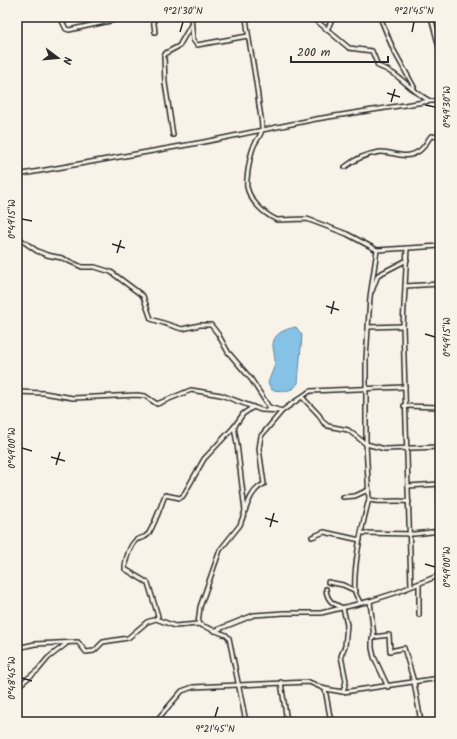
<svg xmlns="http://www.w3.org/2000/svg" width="457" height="739" viewBox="0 0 457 739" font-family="Kalam,sans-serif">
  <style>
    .water { fill: #86c2e6; stroke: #62869b }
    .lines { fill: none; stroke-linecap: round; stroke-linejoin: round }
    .minor-casing { stroke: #2b2b2b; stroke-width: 6 }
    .minor { stroke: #f7f3e8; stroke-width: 3 }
    .ticks { fill: none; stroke: #2b2b2b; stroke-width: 1.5 }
    .neatline { fill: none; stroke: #2b2b2b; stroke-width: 1.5 }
    .ticks-label { font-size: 10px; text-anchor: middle; fill: #2b2b2b }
  </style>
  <rect width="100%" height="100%" fill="#f7f3e8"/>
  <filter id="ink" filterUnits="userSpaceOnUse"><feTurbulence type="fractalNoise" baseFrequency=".025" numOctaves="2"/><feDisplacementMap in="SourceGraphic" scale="8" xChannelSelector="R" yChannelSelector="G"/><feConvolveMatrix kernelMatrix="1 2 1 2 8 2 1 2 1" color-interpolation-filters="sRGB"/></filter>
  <g filter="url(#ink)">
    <path class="water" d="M 296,327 L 302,335 L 298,383 L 293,389 L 284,391 L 272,390 L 268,383 C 270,376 274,369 275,363 C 275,357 274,353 273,347 C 272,334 285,329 296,327 Z"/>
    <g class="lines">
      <g class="minor-casing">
        <g id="minor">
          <polyline points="60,17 66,29 69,30 128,17"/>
          <polyline points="153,17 155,32"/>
          <polyline points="191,17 193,40 197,45 248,36"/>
          <path d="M 246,17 C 249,46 256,75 259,105 C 260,112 262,121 262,129 C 261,137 255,141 253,148 C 250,156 246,179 247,187 C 250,201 264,214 277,220 L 307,219 L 347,234 L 377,250"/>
          <path d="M 312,17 L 349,48 L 372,51 L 378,66 C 401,74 410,91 430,101"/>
          <polyline points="380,17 393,49 414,87"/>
          <polyline points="431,17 440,51"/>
          <polyline points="327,30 333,17"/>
          <polyline points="173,135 165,83 164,56 166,53 179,46 191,25"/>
          <path d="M 345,167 C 355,159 367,154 380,152 C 392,151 405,161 419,151 C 425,147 427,141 431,136 L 440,137"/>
          <polyline points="17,175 204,142 316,119 430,101 440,101"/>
          <path d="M 17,237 L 37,251 L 47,255 L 62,258 L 82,267 L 95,267 L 111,272 L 143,296 L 151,319 L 182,329 L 200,325 L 211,325 L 218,334 L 228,352 L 251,379 L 269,407 L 282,411 L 261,436 L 259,449 L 264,484 C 253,489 249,500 245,511"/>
          <polyline points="407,248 403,326 411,586"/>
          <polyline points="405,286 440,284"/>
          <polyline points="372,291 378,275 407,260"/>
          <polyline points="369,327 403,326"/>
          <polyline points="17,392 44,393 73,398 137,395 145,396 157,404 191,390 221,395 261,410 282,411 310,391 405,387"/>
          <polyline points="302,397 319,415 323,422 328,426 348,430 366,444 385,449 440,447"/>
          <polyline points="404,406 440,407"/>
          <polyline points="439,484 439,531"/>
          <polyline points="408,486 440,484"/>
          <polyline points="343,497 355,496 368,490"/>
          <path d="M 409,502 C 397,499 376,504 369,499 L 366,444 L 366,359 L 370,297 L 377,250 L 440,246"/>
          <polyline points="361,533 414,534 440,531"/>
          <polyline points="312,537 324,532 360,540"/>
          <polyline points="328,582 343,585 356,591"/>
          <polyline points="419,584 419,615"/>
          <path d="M 326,589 C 327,601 333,604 343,608 L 347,625 L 345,646 L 341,656 L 346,681 L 343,692"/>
          <polyline points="370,601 374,637 389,635 390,651 404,648 414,682 421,722"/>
          <path d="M 360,603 C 359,599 356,596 355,592 C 353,564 362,526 369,499"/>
          <polyline points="156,619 175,626 198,624 226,635 229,638 246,722"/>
          <polyline points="198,624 200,607 220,550 240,525 245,511 237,444 234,427"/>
          <polyline points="214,631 254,615 284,613 321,613 370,601 395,593 440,575"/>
          <polyline points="374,637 372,639 372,648 374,657 388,687"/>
          <path d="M 17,648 L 35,644 L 78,642 L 86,652 L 94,651 L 103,642 L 128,638 L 147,622 L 156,619 L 158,616 L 148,583 L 125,569 C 125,561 129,546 136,540 C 141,537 145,539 149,533 C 156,521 160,508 165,495 L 180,498 L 183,496 L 204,459 L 234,427 L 243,414 L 253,407"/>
          <polyline points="281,682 287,722"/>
          <polyline points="17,687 38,670 48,658 66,644"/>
          <polyline points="325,689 331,722"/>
          <polyline points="155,722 182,691 193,687 309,682 325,689 343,692 440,678"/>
          <polyline points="431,722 440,720"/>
        </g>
      </g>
      <use href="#minor" class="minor"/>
    </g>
  </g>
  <path class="ticks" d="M 180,32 L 183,22M 412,32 L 414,22M 387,93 L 400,97M 391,102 L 395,89M 425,105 L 435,107M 22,219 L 32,221M 112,244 L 125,248M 117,253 L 121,240M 326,306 L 339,310M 331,314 L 334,301M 425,334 L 435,337M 22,448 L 32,451M 51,457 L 65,461M 56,465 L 60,452M 265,518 L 278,522M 270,527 L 274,513M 425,564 L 435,567M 22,678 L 32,681M 215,717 L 218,707"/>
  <rect width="457" height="739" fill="none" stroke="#f7f3e8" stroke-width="44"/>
  <g transform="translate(58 58) rotate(106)" stroke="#f7f3e8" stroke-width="3" paint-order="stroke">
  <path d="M0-3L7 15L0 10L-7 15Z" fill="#2b2b2b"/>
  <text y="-6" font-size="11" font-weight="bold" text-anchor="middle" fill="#2b2b2b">N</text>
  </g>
  <path d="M291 56v6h97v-6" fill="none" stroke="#2b2b2b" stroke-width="2"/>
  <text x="297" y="56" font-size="12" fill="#2b2b2b" stroke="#f7f3e8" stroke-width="3" paint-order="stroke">200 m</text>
  <rect x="22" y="22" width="413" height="695" class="neatline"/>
  <g class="ticks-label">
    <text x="183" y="14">9°21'30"N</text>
    <text x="414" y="14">9°21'45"N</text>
    <text transform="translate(446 107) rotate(-90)" y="4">0°49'30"W</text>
    <text transform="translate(11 219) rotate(-90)" y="4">0°49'15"W</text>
    <text transform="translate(446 337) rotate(-90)" y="4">0°49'15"W</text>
    <text transform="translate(11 448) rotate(-90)" y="4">0°49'00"W</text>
    <text transform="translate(446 567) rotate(-90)" y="4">0°49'00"W</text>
    <text transform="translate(11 678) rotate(-90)" y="4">0°48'45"W</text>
    <text x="215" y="732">9°21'45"N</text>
  </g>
</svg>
